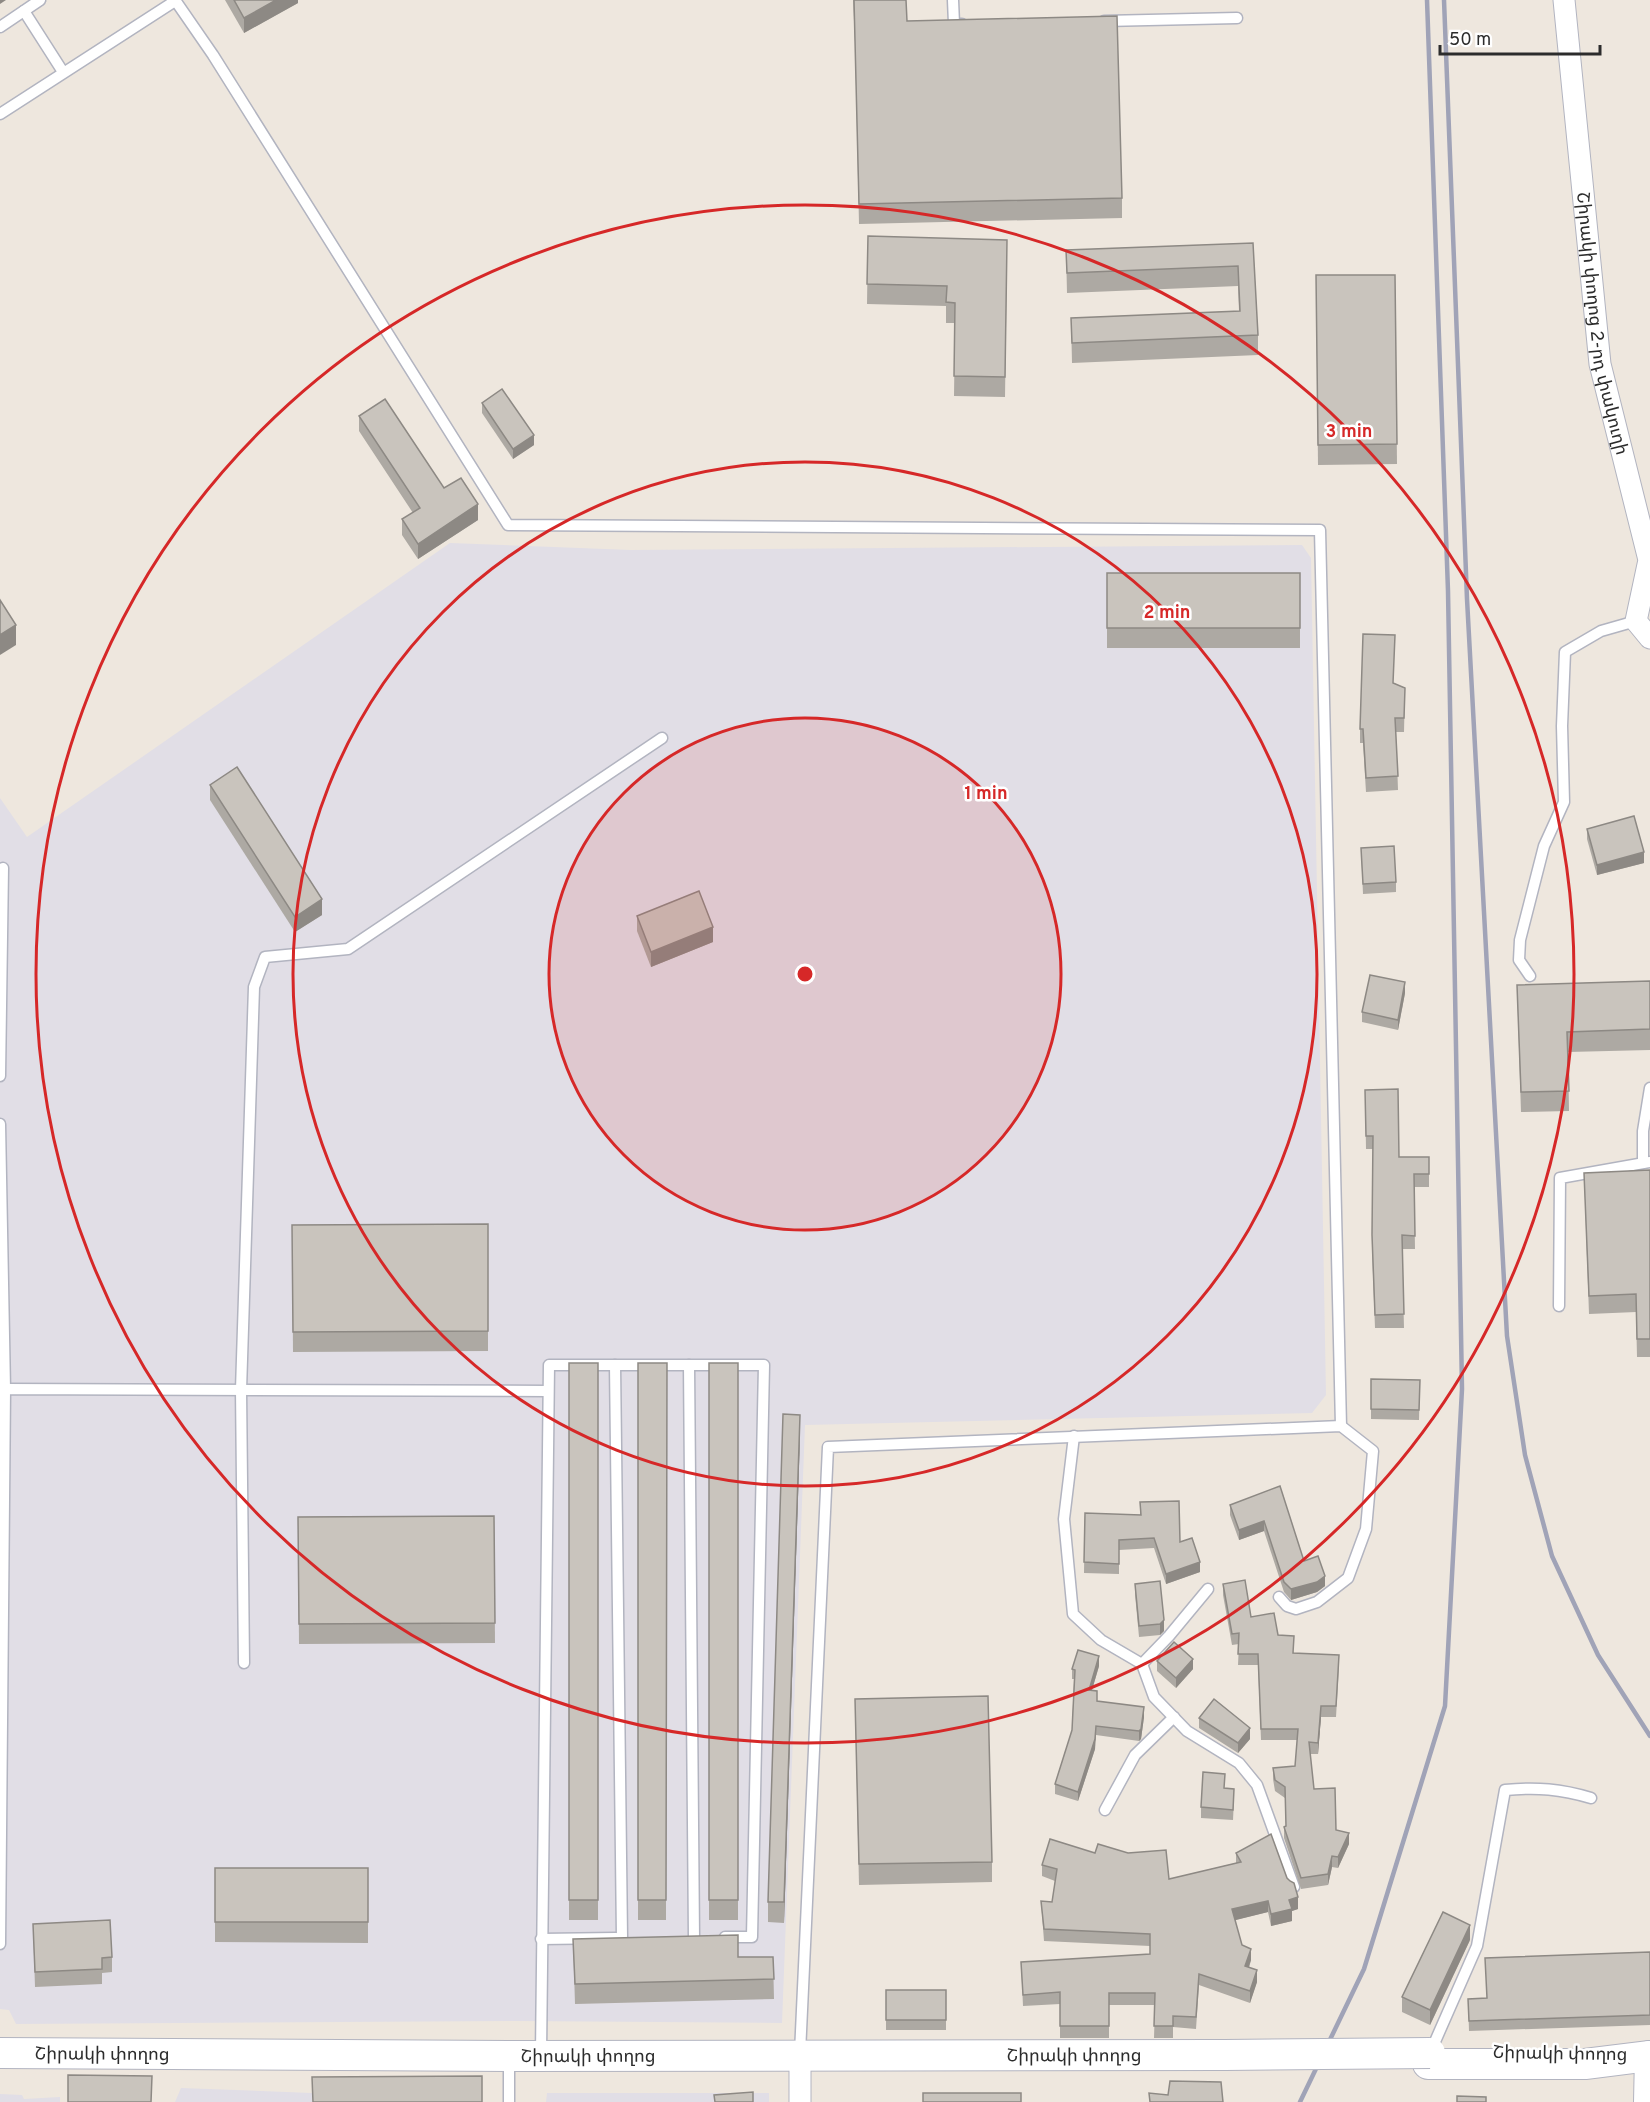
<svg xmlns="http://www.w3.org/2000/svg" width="1650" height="2102" viewBox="0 0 1650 2102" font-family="Overpass,'Noto Sans Armenian',sans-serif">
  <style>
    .industrial { fill: #e1dee6 }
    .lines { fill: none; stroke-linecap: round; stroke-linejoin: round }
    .service-casing { stroke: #b2b4c0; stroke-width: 13 }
    .minor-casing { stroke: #b2b4c0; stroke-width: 23 }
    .secondary-casing { stroke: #b2b4c0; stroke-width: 32 }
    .service { stroke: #fff; stroke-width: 10 }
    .minor { stroke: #fff; stroke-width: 21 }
    .secondary { stroke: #fff; stroke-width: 30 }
    .rail { stroke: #a0a3b7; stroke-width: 4.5 }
    .secondary-bridge-casing { stroke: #b2b4c0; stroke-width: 32; stroke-linecap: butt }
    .secondary-bridge { stroke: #fff; stroke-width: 30 }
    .wall { fill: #ada9a3 }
    .shaded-wall { fill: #8d8984 }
    .building { fill: #c9c4bd; stroke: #8d8984; stroke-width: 1.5 }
    .ring { fill: none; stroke: #d62828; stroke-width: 3 }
    .labels { text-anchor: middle; stroke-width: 5; stroke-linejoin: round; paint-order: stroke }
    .street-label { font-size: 18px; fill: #2c2c2c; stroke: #fff }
    .centre { fill: #d62828; stroke: #fff; stroke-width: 3 }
    .ring-label { font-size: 18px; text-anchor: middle; font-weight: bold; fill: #d62828; stroke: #fff; stroke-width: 5; stroke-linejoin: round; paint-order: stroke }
  </style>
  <rect width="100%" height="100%" fill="#eee7de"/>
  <g class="industrial">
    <polygon points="450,543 631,550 1302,545 1311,558 1326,1395 1312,1413 805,1425 782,2023 516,2021 16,2024 9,2010 0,2009 0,798 27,837"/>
    <polygon points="181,2088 312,2093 482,2102 175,2102"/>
    <polygon points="547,2093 769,2093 769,2102 546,2102"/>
    <polygon points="0,2094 22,2095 24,2099 60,2097 60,2102 0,2102"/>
  </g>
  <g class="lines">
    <g class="service-casing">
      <g id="service">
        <polyline points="175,0 213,55 508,525 1320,530 1341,1426"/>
        <polyline points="953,0 954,24 962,24"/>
        <polyline points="24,11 63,72"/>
        <polyline points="1104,21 1237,18"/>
        <polyline points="0,27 40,0"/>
        <polyline points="0,114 175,1"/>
        <polyline points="0,870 3,868 0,1076"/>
        <polyline points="1530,976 1519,960 1520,940 1544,846 1564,802 1562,726 1565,652 1601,631 1636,621"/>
        <polyline points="0,1124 5,1389 0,1944"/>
        <polyline points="1643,1163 1643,1131 1650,1088"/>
        <polyline points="1559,1306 1560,1178 1650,1162"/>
        <polyline points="615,1365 622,1938"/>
        <polyline points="689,1365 694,1938"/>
        <polyline points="0,1392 5,1389 548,1391"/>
        <polyline points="1074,1436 1064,1519 1073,1614 1101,1640 1142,1664 1154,1697 1187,1731 1239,1763 1257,1785 1294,1887"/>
        <polyline points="244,1663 241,1390 254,987 265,957 348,949 662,738"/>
        <polyline points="1142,1664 1169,1636 1208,1589"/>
        <polyline points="1105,1810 1135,1755 1174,1717"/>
        <polyline points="541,1939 616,1938"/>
        <polyline points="541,2053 549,1365 764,1365 752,1937 725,1937"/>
        <polyline points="800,2053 828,1447 1341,1426 1373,1451 1366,1529 1348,1578 1317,1602 1296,1609 1287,1606 1279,1597"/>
        <path d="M 1430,2053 L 1477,1946 L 1505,1790 C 1537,1787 1561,1789 1591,1798"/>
        <polyline points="509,2102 509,2057"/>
      </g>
    </g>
    <g class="minor-casing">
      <g id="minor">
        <path id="s1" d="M 1564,0 L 1600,364 L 1649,560 L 1636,621 L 1650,638"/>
        <polyline points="800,2055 800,2102"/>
      </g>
    </g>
    <g class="secondary-casing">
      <g id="secondary">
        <path id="s2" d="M 0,2053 L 509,2056 L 1225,2055"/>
        <polyline points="1428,2064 1585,2064 1650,2056"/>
        <polyline points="1649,2102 1650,2056"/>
      </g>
    </g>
    <use href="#service" class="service"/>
    <use href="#minor" class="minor"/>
    <use href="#secondary" class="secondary"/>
    <g class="rail">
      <polyline points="1444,0 1467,599 1507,1336 1525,1455 1552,1556 1598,1655 1650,1736"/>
      <polyline points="1300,2102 1364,1969 1445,1706 1462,1389 1448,591 1427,0"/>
    </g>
    <g class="secondary-bridge-casing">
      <polyline id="secondary-bridge" points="1225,2055 1430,2053"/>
    </g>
    <use href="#secondary-bridge" class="secondary-bridge"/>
  </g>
  <g class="wall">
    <polygon points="225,0 298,0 298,3 244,33"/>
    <polygon points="853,0 906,0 907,21 1122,198 1122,218 859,224 855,42"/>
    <polygon points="868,236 1007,260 1005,397 954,396 955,323 946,323 946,306 867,304"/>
    <polygon points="1253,243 1258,335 1258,355 1072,363 1071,318 1239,311 1238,286 1067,293 1066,250"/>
    <polygon points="1316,275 1395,275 1397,464 1318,465"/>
    <polygon points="482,403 534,445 513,459 482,413"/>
    <polygon points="359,416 444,488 478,520 418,559 402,535 402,519 413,513 359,431"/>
    <rect x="1107" y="573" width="193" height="75"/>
    <polygon points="1394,683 1405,688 1404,732 1396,732 1398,790 1366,792 1363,743 1360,743 1360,729"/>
    <polygon points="210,785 322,915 295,932 210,800"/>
    <polygon points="1587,829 1644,863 1597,875 1587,839"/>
    <polygon points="1361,848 1396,882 1396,892 1363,894"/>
    <polygon points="637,916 713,942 651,967 637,931"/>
    <polygon points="1650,981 1650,1050 1568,1052 1569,1111 1521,1112 1517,985"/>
    <polygon points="1405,993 1398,1030 1362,1022 1362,1012"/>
    <polygon points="1365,1090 1399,1157 1429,1157 1429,1187 1414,1187 1415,1249 1402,1249 1404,1328 1375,1328 1372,1249 1373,1149 1366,1149"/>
    <polygon points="1650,1170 1650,1357 1637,1357 1636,1312 1589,1314 1584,1173"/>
    <polygon points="488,1224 488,1351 293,1352 292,1225"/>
    <rect x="569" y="1363" width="29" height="557"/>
    <polygon points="638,1363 667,1363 666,1920 638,1920"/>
    <rect x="709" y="1363" width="29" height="557"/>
    <polygon points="1371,1379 1420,1380 1419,1420 1371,1419"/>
    <polygon points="800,1435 784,1923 768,1922 768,1902"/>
    <polygon points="1280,1486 1304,1561 1325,1586 1317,1592 1291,1600 1284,1592 1264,1531 1239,1540 1230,1515 1230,1505"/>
    <polygon points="1140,1502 1180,1542 1200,1572 1166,1584 1154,1548 1119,1550 1119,1574 1084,1573 1085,1513 1140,1515"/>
    <polygon points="494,1516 495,1643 299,1644 298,1517"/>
    <polygon points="1135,1584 1164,1631 1160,1635 1139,1637 1135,1594"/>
    <polygon points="1223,1584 1251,1617 1278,1635 1294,1653 1339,1666 1336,1717 1321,1717 1318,1754 1310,1754 1314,1789 1336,1830 1349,1844 1338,1868 1332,1867 1328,1885 1301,1889 1284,1838 1284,1827 1286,1826 1285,1798 1275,1791 1273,1779 1273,1768 1295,1766 1298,1740 1261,1740 1258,1665 1238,1665 1239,1644 1232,1645 1223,1595"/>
    <polygon points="1157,1661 1193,1669 1176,1688 1157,1671"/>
    <polygon points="1099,1666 1092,1690 1097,1701 1144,1717 1141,1739 1139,1741 1096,1735 1095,1749 1078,1801 1055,1794 1055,1784 1072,1730 1074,1679 1072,1679 1072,1669"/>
    <polygon points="855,1699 992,1862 992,1882 859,1885"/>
    <polygon points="1199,1718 1250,1739 1238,1753 1199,1728"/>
    <polygon points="1225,1788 1234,1799 1233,1820 1201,1818 1201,1807"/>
    <polygon points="1236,1853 1298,1909 1292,1911 1292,1921 1271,1926 1268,1912 1235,1920 1242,1945 1251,1960 1249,1968 1257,1982 1250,2003 1199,1985 1196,2029 1173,2027 1173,2038 1154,2038 1155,2005 1109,2005 1109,2038 1060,2038 1060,2004 1023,2006 1021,1962 1150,1954 1150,1946 1044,1941 1041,1901 1052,1902 1055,1881 1042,1876 1042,1865 1169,1879 1236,1863"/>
    <polygon points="215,1868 368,1868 368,1943 215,1942"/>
    <polygon points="33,1924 112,1957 112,1972 102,1973 102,1984 35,1987"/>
    <polygon points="573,1939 738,1957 773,1957 774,1999 575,2004"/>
    <polygon points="1470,1940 1430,2025 1402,2012 1402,1997"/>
    <polygon points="1650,1952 1650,2025 1469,2031 1468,1999 1486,1998"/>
    <rect x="886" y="1990" width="60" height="40"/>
  </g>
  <g class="shaded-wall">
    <polygon points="0,0 6,0 0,4"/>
    <polygon points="276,0 298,0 298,3 244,33 244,18"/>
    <polygon points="534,435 534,445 513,459 513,449"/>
    <polygon points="478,504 478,520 418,559 418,544"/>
    <polygon points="16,625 16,645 0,655 0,635"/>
    <polygon points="1644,852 1644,863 1597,875 1597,865"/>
    <polygon points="322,899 322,915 295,932 295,917"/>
    <polygon points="713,927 713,942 651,967 651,952"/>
    <polygon points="1405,982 1405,993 1398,1030 1398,1020"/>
    <polygon points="800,1415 800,1435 784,1923 784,1902"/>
    <polygon points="1264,1521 1264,1531 1239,1540 1239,1530"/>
    <polygon points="1200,1562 1200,1572 1166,1584 1166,1574"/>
    <polygon points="1325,1576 1325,1586 1317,1592 1291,1600 1291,1589"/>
    <polygon points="1164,1620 1164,1631 1160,1635 1160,1624"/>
    <polygon points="1099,1656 1099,1666 1089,1700 1089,1690"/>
    <polygon points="1193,1659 1193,1669 1176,1688 1176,1678"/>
    <polygon points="1321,1706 1321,1717 1318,1754 1318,1743"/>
    <polygon points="1144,1707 1144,1717 1141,1739 1139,1741 1139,1731"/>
    <polygon points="1096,1726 1095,1749 1078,1801 1078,1792"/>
    <polygon points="1250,1728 1250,1739 1238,1753 1238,1743"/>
    <polygon points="1349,1833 1349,1844 1338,1868 1338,1857"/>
    <polygon points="1332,1856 1332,1867 1328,1885 1328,1874"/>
    <polygon points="1298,1897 1298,1909 1292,1911 1292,1921 1271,1926 1271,1914 1289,1900"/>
    <polygon points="1268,1901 1268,1912 1232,1921 1232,1909"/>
    <polygon points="1470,1925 1470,1940 1430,2025 1430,2010"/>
    <polygon points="1251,1949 1251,1960 1245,1978 1245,1966"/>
    <polygon points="1257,1970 1257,1982 1250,2003 1250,1991"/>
  </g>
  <g class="building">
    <polygon points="234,0 276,0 244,18"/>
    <polygon points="854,0 906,0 907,21 1117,16 1122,198 859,204"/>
    <polygon points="868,236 1007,240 1005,377 954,376 955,303 946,302 947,286 867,284"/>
    <polygon points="1253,243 1258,335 1072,343 1071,318 1240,311 1238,266 1067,273 1066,250"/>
    <polygon points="1316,275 1395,275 1397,444 1318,445"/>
    <polygon points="502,389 534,435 513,449 482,403"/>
    <polygon points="385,399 444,488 461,478 478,504 418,544 402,519 420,508 359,416"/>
    <rect x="1107" y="573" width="193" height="55"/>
    <polygon points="0,600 16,625 0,635"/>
    <polygon points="1363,634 1395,635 1393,683 1405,688 1404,718 1395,718 1398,776 1366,778 1363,729 1360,729"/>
    <polygon points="237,767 322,899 295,917 210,785"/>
    <polygon points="1634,816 1644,852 1597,865 1587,829"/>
    <polygon points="1394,846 1396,882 1363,884 1361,848"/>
    <polygon points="699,891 713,927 651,952 637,916"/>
    <polygon points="1370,975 1405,982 1398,1020 1362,1012"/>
    <polygon points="1650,981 1650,1029 1567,1032 1569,1091 1521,1092 1517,985"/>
    <polygon points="1398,1089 1399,1157 1429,1157 1429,1174 1414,1174 1415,1236 1402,1235 1404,1314 1375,1315 1372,1235 1373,1136 1366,1136 1365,1090"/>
    <polygon points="1650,1170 1650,1339 1637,1339 1636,1294 1589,1296 1584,1173"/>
    <polygon points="488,1224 488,1331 293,1332 292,1225"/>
    <rect x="569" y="1363" width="29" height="537"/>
    <polygon points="638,1363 667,1363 666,1900 638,1900"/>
    <rect x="709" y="1363" width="29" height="537"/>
    <polygon points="1371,1379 1420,1380 1419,1410 1371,1409"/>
    <polygon points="783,1414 800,1415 784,1902 768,1902"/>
    <polygon points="1280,1486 1304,1561 1318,1556 1325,1576 1317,1582 1291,1589 1284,1582 1264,1521 1239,1530 1230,1505"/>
    <polygon points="1179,1501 1180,1542 1192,1538 1200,1562 1166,1574 1154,1538 1119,1540 1119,1564 1084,1562 1085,1513 1141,1515 1140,1502"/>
    <polygon points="494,1516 495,1623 299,1624 298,1517"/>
    <polygon points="1245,1580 1251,1617 1274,1613 1278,1635 1294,1636 1293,1653 1339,1655 1336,1706 1321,1706 1318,1743 1309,1742 1314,1789 1335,1788 1336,1830 1349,1833 1338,1857 1332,1856 1328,1874 1301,1878 1284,1827 1286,1826 1285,1787 1275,1780 1273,1768 1295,1766 1298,1729 1261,1729 1258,1654 1238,1654 1239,1633 1232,1634 1223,1584"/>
    <polygon points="1160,1581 1164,1620 1160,1624 1139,1626 1135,1584"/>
    <polygon points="1174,1642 1193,1659 1176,1678 1157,1661"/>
    <polygon points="1078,1650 1099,1656 1089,1690 1097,1691 1097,1701 1144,1707 1141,1729 1139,1731 1096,1726 1095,1739 1078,1792 1055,1784 1072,1730 1075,1670 1072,1669"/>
    <polygon points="988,1696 992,1862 859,1864 855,1699"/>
    <polygon points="1214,1699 1250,1728 1238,1743 1199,1718"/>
    <polygon points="1203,1772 1225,1774 1224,1788 1234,1789 1233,1810 1201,1807"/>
    <polygon points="1271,1834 1287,1878 1290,1881 1294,1883 1298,1897 1289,1900 1292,1909 1271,1914 1268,1901 1232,1909 1242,1945 1251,1949 1245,1966 1257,1970 1250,1991 1199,1974 1196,2017 1173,2016 1173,2026 1154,2026 1155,1993 1109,1993 1109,2026 1060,2026 1060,1992 1023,1995 1021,1962 1150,1954 1150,1934 1044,1929 1041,1901 1052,1902 1057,1869 1042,1865 1050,1839 1095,1853 1098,1844 1128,1853 1166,1850 1169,1879 1241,1862 1236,1853"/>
    <rect x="215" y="1868" width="153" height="54"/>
    <polygon points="1443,1912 1470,1925 1430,2010 1402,1997"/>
    <polygon points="110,1920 112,1957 102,1958 102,1969 35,1972 33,1924"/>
    <polygon points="738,1935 738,1957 773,1957 774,1979 575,1984 573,1939"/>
    <polygon points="1650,1952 1650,2015 1469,2021 1468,1999 1487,1998 1485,1958"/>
    <rect x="886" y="1990" width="60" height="30"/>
    <polygon points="68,2075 152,2076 151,2102 68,2102"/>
    <polygon points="482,2076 482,2102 313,2102 312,2077"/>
    <polygon points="1170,2081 1221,2082 1223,2102 1150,2102 1149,2093 1168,2095"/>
    <polygon points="753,2092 753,2102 715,2102 714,2095"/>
    <rect x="923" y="2093" width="98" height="9"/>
    <polygon points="1457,2096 1486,2097 1486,2102 1457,2102"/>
  </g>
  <circle cx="805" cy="974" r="256" fill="#d62828" fill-opacity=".12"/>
  <g class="ring">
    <circle cx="805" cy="974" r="256"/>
    <circle cx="805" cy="974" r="512"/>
    <circle cx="805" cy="974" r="769"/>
  </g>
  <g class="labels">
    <g class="street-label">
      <text dy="6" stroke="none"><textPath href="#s1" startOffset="326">Շիրակի փողոց 2-րդ փակուղի</textPath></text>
      <text transform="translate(1560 2053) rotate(1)" y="6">Շիրակի փողոց</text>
      <text dy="6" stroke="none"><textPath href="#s2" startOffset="102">Շիրակի փողոց</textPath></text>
      <text dy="6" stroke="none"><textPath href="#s2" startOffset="1074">Շիրակի փողոց</textPath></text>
      <text dy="6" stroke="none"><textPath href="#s2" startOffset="588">Շիրակի փողոց</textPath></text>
    </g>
  </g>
  <circle cx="805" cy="974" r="9" class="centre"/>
  <g class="ring-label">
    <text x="1349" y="437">3 min</text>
    <text x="1167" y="618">2 min</text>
    <text x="986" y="799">1 min</text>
  </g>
  <path d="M1440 45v9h160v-9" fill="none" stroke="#2c2c2c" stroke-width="3"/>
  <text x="1449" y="45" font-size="18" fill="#2c2c2c" stroke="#ffffff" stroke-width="4.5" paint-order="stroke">50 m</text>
</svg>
